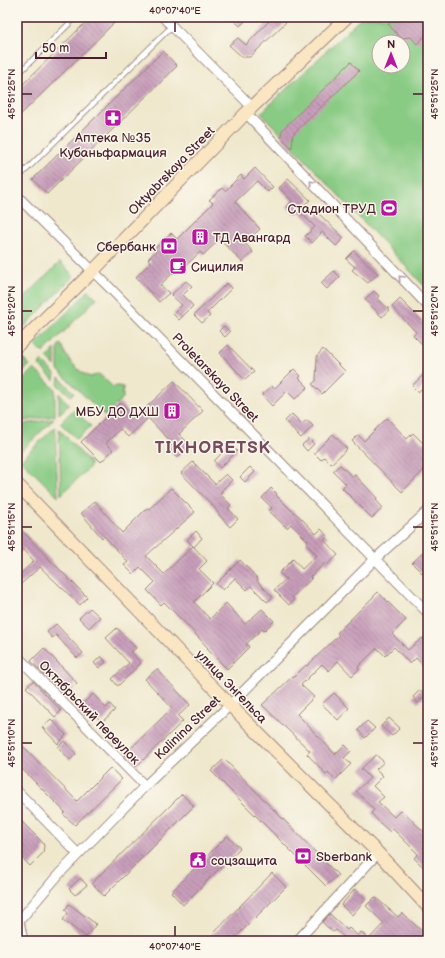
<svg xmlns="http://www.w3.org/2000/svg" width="445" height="958" viewBox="0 0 445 958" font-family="'Balsamiq Sans',sans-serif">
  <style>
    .grass { fill: #89cb84; stroke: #6a7558; fill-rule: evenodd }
    .building { fill: url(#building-back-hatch) }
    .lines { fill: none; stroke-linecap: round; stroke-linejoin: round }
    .lane-casing { stroke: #9c847c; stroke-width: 6 }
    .street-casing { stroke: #9c847c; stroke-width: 11 }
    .secondary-casing { stroke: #9c847c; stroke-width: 14 }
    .lane { stroke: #fff; stroke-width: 4.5 }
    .street { stroke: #fff; stroke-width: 9 }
    .secondary { stroke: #fbe6c3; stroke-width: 12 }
    .oneway { stroke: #ae9aa0 }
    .ticks { fill: none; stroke: #4a1f2b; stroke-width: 1.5 }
    .labels { text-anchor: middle; stroke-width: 3; stroke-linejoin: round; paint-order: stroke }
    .poi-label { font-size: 13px; fill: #4a1f2b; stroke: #fbf7ec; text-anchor: start }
    .street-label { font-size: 13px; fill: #4a1f2b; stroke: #fbf7ec }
    .district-label { font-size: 17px; font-weight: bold; letter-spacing: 1px; fill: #764b5d; stroke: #fbf7ec }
    .neatline { fill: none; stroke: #4a1f2b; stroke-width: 1.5 }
    .ticks-label { font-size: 10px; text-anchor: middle; fill: #4a1f2b }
  </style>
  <defs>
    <pattern id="building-back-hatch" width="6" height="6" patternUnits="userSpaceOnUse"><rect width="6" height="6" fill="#c79eba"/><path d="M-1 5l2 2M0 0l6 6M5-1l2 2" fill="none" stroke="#a48097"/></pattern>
  </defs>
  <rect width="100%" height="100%" fill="#fbf7ec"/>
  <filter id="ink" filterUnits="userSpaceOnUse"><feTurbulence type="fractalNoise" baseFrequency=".025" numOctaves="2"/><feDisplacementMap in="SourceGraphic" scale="8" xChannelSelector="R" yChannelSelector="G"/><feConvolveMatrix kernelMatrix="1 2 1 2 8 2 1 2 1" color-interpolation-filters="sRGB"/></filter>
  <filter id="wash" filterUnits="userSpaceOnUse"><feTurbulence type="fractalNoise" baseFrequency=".012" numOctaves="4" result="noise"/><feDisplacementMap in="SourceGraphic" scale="16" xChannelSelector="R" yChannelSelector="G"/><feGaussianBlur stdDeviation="0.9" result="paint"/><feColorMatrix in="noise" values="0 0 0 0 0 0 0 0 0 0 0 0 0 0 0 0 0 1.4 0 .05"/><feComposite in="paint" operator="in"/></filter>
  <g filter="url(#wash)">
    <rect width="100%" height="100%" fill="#efe8cd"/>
    <g class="grass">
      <path d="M 362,17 L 428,17 L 428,290 L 261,113 ZM 379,42 L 403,42 L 403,66 L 379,66 Z"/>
      <polygon points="60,262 74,276 20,331 17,327 17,305"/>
      <polygon points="88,291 97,298 43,353 35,345"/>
      <path d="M 61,344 C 65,357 78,372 90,377 L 99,374 L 113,387 L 118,386 L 123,387 L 123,398 L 105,416 L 58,370 L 58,346 Z"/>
      <polygon points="55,349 55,366 47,358"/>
      <polygon points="22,357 30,365 17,377 17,363"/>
      <polygon points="42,361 55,374 54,380 39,365"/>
      <polygon points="34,369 55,389 55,416 17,422 17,386"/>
      <polygon points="59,377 74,393 71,396 58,385"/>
      <polygon points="59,393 69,405 59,414"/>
      <polygon points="74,409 91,426 77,439 60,423"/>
      <polygon points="54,419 17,455 17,431 25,424"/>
      <polygon points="55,427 58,497 21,460"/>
      <polygon points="59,429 90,463 90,467 61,495"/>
    </g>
    <g id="blocks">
      <g class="building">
        <polygon points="91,17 120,17 17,118 17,90"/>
        <polygon points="230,17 249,17 240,26"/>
        <polygon points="265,17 280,17 286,22 250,57 242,57 229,45 238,38 246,45 269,21"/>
        <polygon points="396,17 428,17 428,33 417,44 411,37 401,38 388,24"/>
        <polygon points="163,51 177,66 47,194 33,179"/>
        <polygon points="351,62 359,71 293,134 292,148 281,137 282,130"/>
        <polygon points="255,168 273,187 268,192 257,181 235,202 260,229 245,243 253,252 242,262 220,239 203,255 200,252 179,272 176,270 160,285 169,293 159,302 136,277 151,262 148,259 157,250 155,248 171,233 177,239 213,203 209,200 222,188 225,191 241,175 244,179"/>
        <polygon points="288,179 310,200 305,204 316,216 319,214 344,238 336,246 322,232 312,243 305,236 315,227 299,211 295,215 287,207 292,201 279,188"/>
        <polygon points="354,251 378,274 368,283 352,270 355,267 346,259"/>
        <polygon points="334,271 340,277 327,289 321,283"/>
        <polygon points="186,281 192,286 183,295 193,306 179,320 173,314 182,305 171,295"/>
        <polygon points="227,283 232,288 207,313 210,316 202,323 194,315"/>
        <polygon points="374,291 379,296 377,298 390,310 382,317 365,299"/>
        <polygon points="400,299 428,327 428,350 413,335 416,332 392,307"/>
        <polygon points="224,326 230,332 225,337 219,331"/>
        <polygon points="228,345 254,372 245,380 220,353"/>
        <polygon points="323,349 345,371 322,394 312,384 316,381 317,356"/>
        <polygon points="294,369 301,376 299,378 308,387 295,399 287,391 272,406 262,395 272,386 274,389"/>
        <polygon points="428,370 428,383 418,392 412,386"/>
        <polygon points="174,381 203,411 179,434 190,445 177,458 168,449 173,444 148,418 128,437 120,429 106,443 113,450 101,462 81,442 120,403 135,418"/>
        <polygon points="292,414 302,424 307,420 313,426 301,438 285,421"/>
        <polygon points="387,418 407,439 413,433 423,443 428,439 428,466 402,492 352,441 358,435 364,441"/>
        <polygon points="333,434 347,449 331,464 324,457 321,460 314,453"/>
        <polygon points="309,439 314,444 307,451 302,445"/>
        <polygon points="230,445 237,451 220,468 214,461"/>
        <polygon points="193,462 215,484 226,474 232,480 221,491 223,492 220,494 231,505 228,508 238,519 230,527 220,516 214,507 181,473"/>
        <polygon points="340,465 353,477 355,475 377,498 376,500 383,508 372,518 342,488 346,484 333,471"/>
        <polygon points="250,467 255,472 245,482 240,477"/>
        <polygon points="171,488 195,512 146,556 164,574 193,546 207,561 199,569 213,583 194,602 210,619 226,603 245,624 262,609 274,621 264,631 262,629 246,644 249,647 227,669 207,649 208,648 188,626 164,602 161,605 147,590 155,582 140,567 133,574 124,565 128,562 104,536 102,538 81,513 95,501 122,533 147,508 149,509"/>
        <polygon points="271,488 277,494 276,495 291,510 292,510 303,520 316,534 321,529 328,537 324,540 338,555 327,565 325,563 310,577 312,578 292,597 294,599 289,605 274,590 286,579 279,573 293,559 302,569 317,555 306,544 308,541 291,524 287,528 269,511 272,508 262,498"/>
        <polygon points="17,525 51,561 87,597 80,605 40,567 21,584 17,579 17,577 34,561 23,549 17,556"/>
        <polygon points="196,531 202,538 194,547 187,540"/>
        <polygon points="428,548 428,567 422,573 412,563"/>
        <polygon points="240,560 258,579 257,581 273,597 267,602 251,586 247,590 235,578 223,590 216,584"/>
        <polygon points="378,592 406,620 392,634 408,650 422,638 428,644 428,671 416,658 410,664 394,647 385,656 377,648 358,667 359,669 352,676 338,661 329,671 322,664 301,685 314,697 297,714 335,754 345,745 351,751 344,758 351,764 335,780 328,772 326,774 307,754 310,751 262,705 293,676 294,677 306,665 307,666 339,635 337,633"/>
        <polygon points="90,608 100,617 89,628 79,618"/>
        <polygon points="56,624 83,653 77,658 56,635 52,638 47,632"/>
        <polygon points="117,628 136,648 131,652 141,663 118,686 112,679 129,663 106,638"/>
        <polygon points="44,648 77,683 64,695 31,661"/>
        <polygon points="101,656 106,662 99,668 94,663"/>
        <polygon points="157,669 190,705 178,716 183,721 136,767 124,755 172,708 145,679"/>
        <polygon points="33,681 61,711 55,717 26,687"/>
        <polygon points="420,690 426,695 418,703 413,697"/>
        <polygon points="334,693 349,708 338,720 322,704"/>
        <polygon points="93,694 106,708 110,704 115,710 102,722 90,710 85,715 78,708"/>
        <polygon points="389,718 400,728 392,736 381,726"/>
        <polygon points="51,719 66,735 58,744 42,727"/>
        <polygon points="367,721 375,728 365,738 358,730"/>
        <polygon points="17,740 77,801 110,768 122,779 75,825 63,814 65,812 17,764"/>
        <polygon points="64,741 76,754 70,760 58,747"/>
        <polygon points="376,755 384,762 376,769 383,776 373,786 384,797 378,802 394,817 401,810 424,832 428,828 428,872 414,858 418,854 393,829 390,832 378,821 371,813 374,810 356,791 370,778 361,769"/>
        <polygon points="224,759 338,875 326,886 211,771"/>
        <polygon points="182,794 194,806 104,896 92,883"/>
        <polygon points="17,817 43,843 44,846 43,853 30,866 17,853"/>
        <polygon points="227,836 240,848 183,905 171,892"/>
        <polygon points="272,873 286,887 232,941 218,941 212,935"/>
        <polygon points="80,878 87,885 75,895 69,889"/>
        <polygon points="355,889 366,899 352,915 341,905"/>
        <polygon points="375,897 398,917 402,913 424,933 417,941 348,941 336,930 333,932 322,922 330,914 347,930 349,928 358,936 361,932 369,939 384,923 366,906"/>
        <polygon points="69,904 96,924 86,937 63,920 68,913 65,910"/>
      </g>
    </g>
  </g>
  <g filter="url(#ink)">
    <use href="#blocks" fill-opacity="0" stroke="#9c847c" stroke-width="1"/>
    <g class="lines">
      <g class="lane-casing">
        <g id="lane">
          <polyline points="17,75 76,17"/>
          <polyline points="17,177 23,173 172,26"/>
        </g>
      </g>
      <g class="street-casing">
        <g id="street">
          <polyline points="163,17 252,107"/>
          <polyline points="246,113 428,306"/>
          <polyline points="17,196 110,288 428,613"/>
          <polyline points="17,656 145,786"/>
          <polyline points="17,791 78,854"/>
          <polyline points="23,941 19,921 59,874 145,786 230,705 375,559 428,511"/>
          <polyline points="297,941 378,853"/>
        </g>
      </g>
      <g class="secondary-casing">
        <g id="secondary">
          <polyline points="17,346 93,271 246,113 347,17"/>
          <polyline points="17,484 230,705 378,853 428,907"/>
        </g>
      </g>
      <use href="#lane" class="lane"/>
      <use href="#street" class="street"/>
      <use href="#secondary" class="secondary"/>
    </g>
    <defs><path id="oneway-chevron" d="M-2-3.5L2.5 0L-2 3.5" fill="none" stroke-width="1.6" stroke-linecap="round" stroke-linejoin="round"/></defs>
    <g class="oneway">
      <use href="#oneway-chevron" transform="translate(312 183) rotate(-133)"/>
      <use href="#oneway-chevron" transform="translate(401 278) rotate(-133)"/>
    </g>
  </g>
  <path class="ticks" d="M 175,22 L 175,32M 22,94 L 32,94M 413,94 L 423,94M 22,311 L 32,311M 413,311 L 423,311M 22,527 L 32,527M 413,527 L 423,527M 22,743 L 32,743M 413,743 L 423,743M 175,926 L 175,936"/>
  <defs>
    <g id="pharmacy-square" transform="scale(0.9)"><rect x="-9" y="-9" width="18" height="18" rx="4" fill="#b5179e" stroke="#fbf7ec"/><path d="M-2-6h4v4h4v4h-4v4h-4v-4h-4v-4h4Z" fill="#fff"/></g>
    <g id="stadium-square" transform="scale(0.9)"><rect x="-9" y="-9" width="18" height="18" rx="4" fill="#b5179e" stroke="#fbf7ec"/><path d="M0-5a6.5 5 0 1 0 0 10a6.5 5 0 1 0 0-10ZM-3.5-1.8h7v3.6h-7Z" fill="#fff"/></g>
    <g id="building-square" transform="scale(0.9)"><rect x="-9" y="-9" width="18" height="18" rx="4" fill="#b5179e" stroke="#fbf7ec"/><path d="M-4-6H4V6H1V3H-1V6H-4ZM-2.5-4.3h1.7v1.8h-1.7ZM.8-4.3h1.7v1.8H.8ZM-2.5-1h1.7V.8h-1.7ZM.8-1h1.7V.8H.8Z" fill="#fff"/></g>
    <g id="bank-square" transform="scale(0.9)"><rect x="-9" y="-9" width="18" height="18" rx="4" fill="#b5179e" stroke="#fbf7ec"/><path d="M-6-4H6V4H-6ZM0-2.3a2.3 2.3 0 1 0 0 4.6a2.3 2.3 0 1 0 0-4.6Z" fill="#fff"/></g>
    <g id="cafe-square" transform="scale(0.9)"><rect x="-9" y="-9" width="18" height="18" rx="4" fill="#b5179e" stroke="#fbf7ec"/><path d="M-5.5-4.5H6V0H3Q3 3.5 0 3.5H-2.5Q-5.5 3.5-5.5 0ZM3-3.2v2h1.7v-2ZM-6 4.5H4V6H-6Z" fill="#fff"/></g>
    <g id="civic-square" transform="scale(0.9)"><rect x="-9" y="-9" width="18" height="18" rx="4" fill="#b5179e" stroke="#fbf7ec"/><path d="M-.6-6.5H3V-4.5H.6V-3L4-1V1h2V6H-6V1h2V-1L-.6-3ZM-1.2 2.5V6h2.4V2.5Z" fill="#fff"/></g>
  </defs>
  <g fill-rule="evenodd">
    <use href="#pharmacy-square" x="113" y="118"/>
    <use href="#stadium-square" x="389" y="208"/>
    <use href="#building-square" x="200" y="237"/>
    <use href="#bank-square" x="169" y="246"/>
    <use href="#cafe-square" x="178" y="266"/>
    <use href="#building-square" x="172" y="411"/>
    <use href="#bank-square" x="303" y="856"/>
    <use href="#civic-square" x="198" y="860"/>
  </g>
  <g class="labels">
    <g class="poi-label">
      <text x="113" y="142" text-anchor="middle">Аптека №35<tspan x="113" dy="15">Кубаньфармация</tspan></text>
      <text x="376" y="213" text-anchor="end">Стадион ТРУД</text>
      <text x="213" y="242">ТД Авангард</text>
      <text x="156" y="251" text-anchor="end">Сбербанк</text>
      <text x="191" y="271">Сицилия</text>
      <text x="159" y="416" text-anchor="end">МБУ ДО ДХШ</text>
      <text x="316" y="861">Sberbank</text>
      <text x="211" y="865">соцзащита</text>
    </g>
    <g class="street-label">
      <text transform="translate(171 170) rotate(-46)" y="5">Oktyabrskaya Street</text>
      <text transform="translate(216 377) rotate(46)" y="5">Proletarskaya Street</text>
      <text transform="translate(232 686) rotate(46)" y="5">улица Энгельса</text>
      <text transform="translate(90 712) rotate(46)" y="5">Октябрьский переулок</text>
      <text transform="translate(187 727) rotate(-44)" y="5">Kalinina Street</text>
    </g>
    <g class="district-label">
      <text x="213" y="453">TIKHORETSK</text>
    </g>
  </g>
  <rect width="445" height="958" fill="none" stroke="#fbf7ec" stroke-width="44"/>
  <g transform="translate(391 54)"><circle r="19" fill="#fbf7ec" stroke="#b4a19f"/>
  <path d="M0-3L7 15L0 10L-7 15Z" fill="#b5179e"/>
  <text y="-6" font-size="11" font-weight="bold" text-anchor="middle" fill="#4a1f2b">N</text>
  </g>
  <path d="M36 52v6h70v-6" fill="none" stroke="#4a1f2b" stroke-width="2"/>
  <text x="42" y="52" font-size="12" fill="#4a1f2b" stroke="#fbf7ec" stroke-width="3" paint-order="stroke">50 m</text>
  <rect x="22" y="22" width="401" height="914" class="neatline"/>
  <g class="ticks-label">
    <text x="175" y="14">40°07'40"E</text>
    <text transform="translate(11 94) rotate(-90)" y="4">45°51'25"N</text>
    <text transform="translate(434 94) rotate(-90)" y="4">45°51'25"N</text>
    <text transform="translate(11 311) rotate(-90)" y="4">45°51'20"N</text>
    <text transform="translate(434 311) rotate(-90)" y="4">45°51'20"N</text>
    <text transform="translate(11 527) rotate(-90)" y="4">45°51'15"N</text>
    <text transform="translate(434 527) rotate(-90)" y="4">45°51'15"N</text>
    <text transform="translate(11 743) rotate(-90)" y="4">45°51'10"N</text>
    <text transform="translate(434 743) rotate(-90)" y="4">45°51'10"N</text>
    <text x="175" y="950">40°07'40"E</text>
  </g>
</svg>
